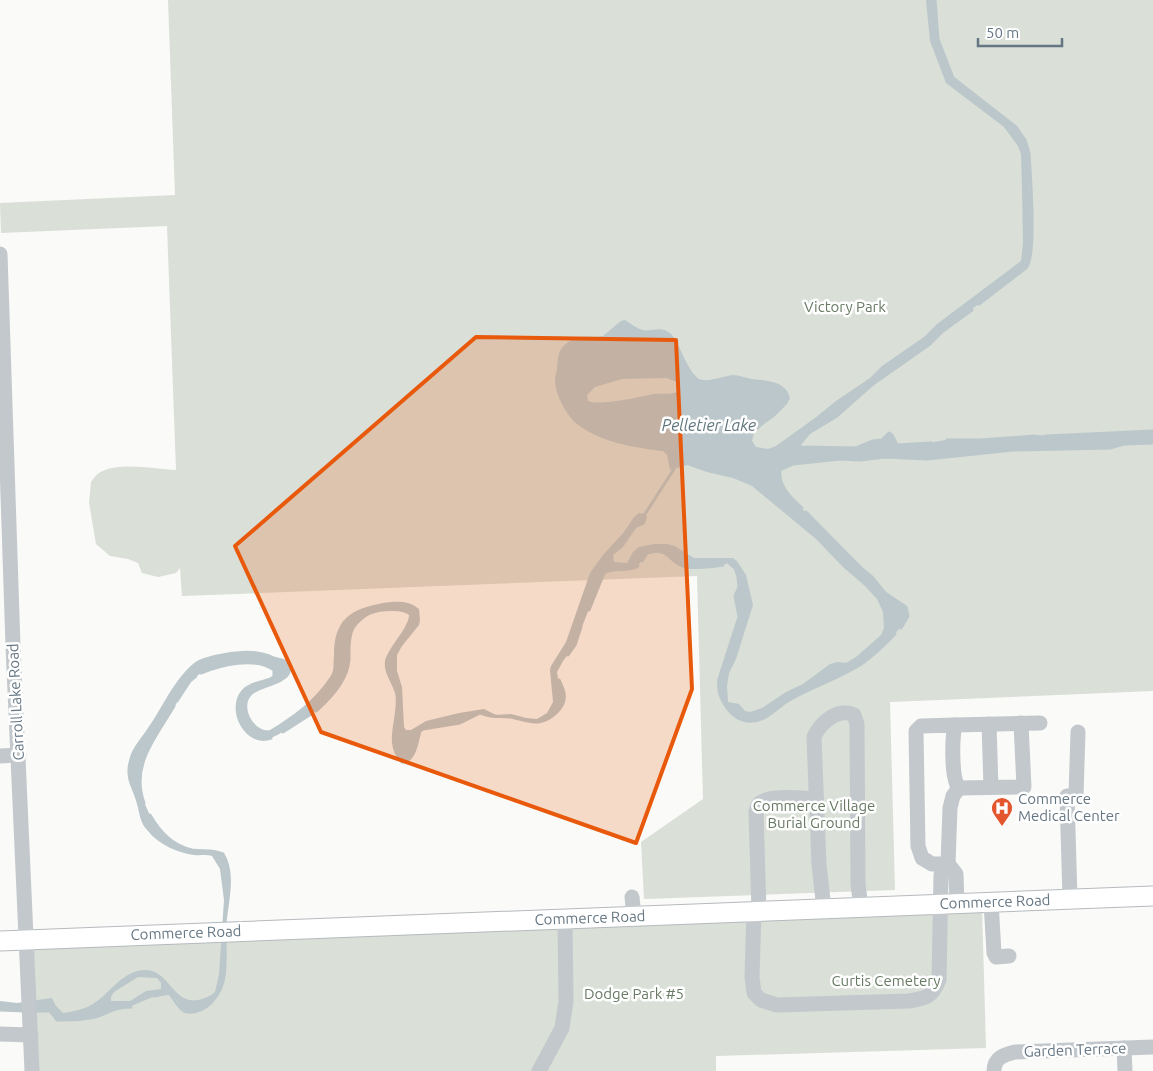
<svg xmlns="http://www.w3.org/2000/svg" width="1153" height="1071" viewBox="0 0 1153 1071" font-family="Ubuntu,sans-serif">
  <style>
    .green { fill: #dadfd7 }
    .water { fill: #bbc7cb; fill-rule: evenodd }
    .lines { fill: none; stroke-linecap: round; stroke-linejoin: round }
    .stream { stroke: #bbc7cb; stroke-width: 3 }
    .major-casing { stroke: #b5babe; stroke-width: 21 }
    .minor { stroke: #c3c8cc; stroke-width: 15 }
    .major { stroke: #fff; stroke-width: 19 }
    .marked { fill: #e8590c; fill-opacity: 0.2; stroke: #e8590c; stroke-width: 4; stroke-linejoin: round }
    .labels { text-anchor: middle; stroke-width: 5; stroke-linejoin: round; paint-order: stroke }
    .park-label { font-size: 15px; fill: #687a64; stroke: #fff }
    .street-label { font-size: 15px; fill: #657683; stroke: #fff }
    .poi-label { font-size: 15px; fill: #657683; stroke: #fff; text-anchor: start }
    .water-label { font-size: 16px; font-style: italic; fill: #60757c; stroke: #fff }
  </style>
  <rect width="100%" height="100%" fill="#fafaf8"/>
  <g class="green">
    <path d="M 168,0 L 1153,0 L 1153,691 L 890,702 L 895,890 L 644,899 L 641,842 L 703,799 L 697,576 L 182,596 L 180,568 L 176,573 L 158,577 L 142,573 L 138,563 L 128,559 L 110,556 L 96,544 L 89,503 L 91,482 C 93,479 96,475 99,473 C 117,461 156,469 176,470 L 167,226 L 1,233 L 0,203 L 175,195 Z"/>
    <polygon points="982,907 986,1048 716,1056 716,1071 32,1071 30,941"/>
  </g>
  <path class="water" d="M 926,0 L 935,0 L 938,39 L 953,78 L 1010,121 L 1025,140 L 1028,149 L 1032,244 L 1030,262 L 1026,268 L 943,331 L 930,344 L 887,373 L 837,416 L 809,433 L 799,443 L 800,447 L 856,448 L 873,441 L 882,440 L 889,433 L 892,435 L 897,445 L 928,443 L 946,440 L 980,440 L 1033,435 L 1070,436 L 1153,431 L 1153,443 L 1124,444 L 1110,448 L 1013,450 L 927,459 L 885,457 L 860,460 L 840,459 L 793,464 L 780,470 C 779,480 784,488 790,497 L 872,577 L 885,593 L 906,607 L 908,616 L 906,622 L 872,657 L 852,669 L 806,691 L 758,720 C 735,725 715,701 719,679 L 739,617 L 735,596 L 739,583 L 735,568 L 728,563 C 719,567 691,569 682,565 C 668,560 666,547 647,553 C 643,557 642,562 637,566 C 626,575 613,564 602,575 L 575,645 L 563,661 L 557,672 L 558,678 L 564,690 L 564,700 L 562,707 L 554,715 L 545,721 L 527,722 L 510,717 L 491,716 L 480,713 L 460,723 L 423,729 L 420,731 L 412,758 L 405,763 C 385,751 397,720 397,701 C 397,687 383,673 387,660 C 392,643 408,633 411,615 L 408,612 C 390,609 371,608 358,622 C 344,637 353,659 344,676 C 341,683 337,690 332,696 C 321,709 307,716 293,725 C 281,733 262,748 249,734 C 242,726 236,715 236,703 C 244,682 256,687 272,678 L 274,676 L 274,670 C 253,655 208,665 190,681 L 144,757 C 135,780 141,797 151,817 C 154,821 155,826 159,830 C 167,839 178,844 189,849 C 199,852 210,848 223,854 C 236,875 226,904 225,926 C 224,943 224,960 225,977 C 222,996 203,1019 182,1009 L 175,998 L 169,993 L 155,996 L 129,1007 L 113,1008 L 100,1015 L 76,1019 L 57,1020 L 51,1012 L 47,1011 L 0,1010 L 0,1001 L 17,1003 L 52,998 L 56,1006 L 63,1013 C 72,1012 85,1009 93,1004 C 111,993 123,969 147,970 C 171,972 174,1008 202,999 C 207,997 211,996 215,992 L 219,974 L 224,900 L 220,869 L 212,856 C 206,854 200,856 194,855 C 178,853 158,844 148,831 C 140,823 140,815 137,804 C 132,785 123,779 130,757 C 133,747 142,737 148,728 C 163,707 173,681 193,664 C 201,657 215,655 225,653 C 242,650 257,649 273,656 C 278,658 284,658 288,661 C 290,662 291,664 291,667 C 293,685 259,686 251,696 C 240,708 255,733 270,730 C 293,716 315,700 330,677 C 335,671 333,662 334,655 C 334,619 351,609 383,603 C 395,601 409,600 419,609 L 420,620 L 419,625 L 402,646 L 397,655 L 397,671 L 402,687 L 404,727 L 406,730 L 411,730 L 426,721 L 459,713 L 484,709 L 496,715 L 511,714 L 526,718 L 537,719 L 547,713 L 553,702 L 550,670 L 551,666 L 566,642 L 590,573 L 603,555 L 624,532 L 634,517 L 639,513 L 645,514 L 647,517 L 645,524 L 636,528 L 623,547 L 613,555 L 614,562 L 627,563 L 633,552 L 639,547 L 654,544 L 667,544 L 675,546 L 694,558 L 733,558 L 737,561 L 746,575 L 753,605 L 736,659 L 729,673 L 727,686 L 728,702 L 739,704 L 745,711 L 750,712 L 762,708 L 786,692 L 803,684 L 830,664 L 838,662 L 846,663 L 856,657 L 881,635 L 884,628 L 883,612 L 877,599 L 865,586 L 843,567 L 816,539 L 752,486 L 733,478 L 707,472 L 687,465 L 670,470 L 667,455 L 663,451 C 635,448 600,442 577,424 C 567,416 555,394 555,381 C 555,377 556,373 557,370 C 558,356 558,348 570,341 C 581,334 591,338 603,336 L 621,321 L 625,320 C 630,323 636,328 642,330 C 652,332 662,325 671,334 C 680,343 690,380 703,380 C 712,381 724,376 733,375 C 739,375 746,378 752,379 C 766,381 786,380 790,398 L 787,404 L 774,417 L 764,424 L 754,433 L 752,441 L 756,447 L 768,449 L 776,446 L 815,418 L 836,401 L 870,378 L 882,366 L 924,337 L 937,324 L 1021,261 L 1023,244 L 1022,186 L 1021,154 L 1018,146 L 1004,127 L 946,83 L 930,41 ZM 622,379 L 667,378 L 679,383 L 680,388 L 677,392 C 669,395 662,393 654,394 C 639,397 601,406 588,401 L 587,395 L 595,387 ZM 138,977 L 157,978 L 161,983 L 161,989 L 146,991 L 130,1001 L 111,1001 L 111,997 L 114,992 Z"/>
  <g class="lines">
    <g class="stream">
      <path d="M 935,0 L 938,39 L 953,78 L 1016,127 L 1025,140 L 1029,153 C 1030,172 1037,257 1026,268 L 979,304"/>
      <polyline points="1046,436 1153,431"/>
      <polyline points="947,440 980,440 1035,436"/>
      <polyline points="931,443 897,445 892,435 889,433 882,440 873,441 856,448 801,447 799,445 809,433 837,416 873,384 930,344 943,331 972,310"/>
      <path d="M 802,508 C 791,498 778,486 780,470 L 793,464 L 840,459 L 860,460 L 885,457 L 927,459 L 1013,450 L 1110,448 L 1124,444 L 1153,443"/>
      <polyline points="806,512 861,568 872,577 885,593 906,607 908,616 901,628"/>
      <polyline points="645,514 674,469"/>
      <path d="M 642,561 L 647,553 C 668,546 669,562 683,566 C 693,569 713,567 723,565"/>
      <path d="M 729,563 L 735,568 L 738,577 L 739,587 L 735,596 L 739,617 L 719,679 C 716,698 732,723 753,721 C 766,720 776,709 786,702 C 809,688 835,680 858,666 C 872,658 883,646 895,634"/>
      <path d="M 589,610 L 604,573 C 615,566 627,573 638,566"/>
      <polyline points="568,655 575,645 581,627"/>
      <path d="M 201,673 C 221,665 255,656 274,670 L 274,676 L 272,678 C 263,683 251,682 243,691 C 227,709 246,747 271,738"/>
      <polyline points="177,701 190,681 196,676"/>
      <path d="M 316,711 C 331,698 348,679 349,659 C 349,649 348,637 353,628 C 357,622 364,616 370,613 C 380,609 405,607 411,615 C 408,632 393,643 387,659 C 383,671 395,684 397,695 C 400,719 384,742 402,762 C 415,762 417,741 420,731 L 423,729 L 460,723 L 480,713 C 484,714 487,716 491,716 C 498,717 504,716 511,717 C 530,721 541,728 557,712 C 568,701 565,692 559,680"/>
      <polyline points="283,732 311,714"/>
      <path d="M 144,803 C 130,765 156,737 174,706"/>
      <path d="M 150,815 C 159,831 173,846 192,850 C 203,852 211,849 223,854 C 235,874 227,901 225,923"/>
      <path d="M 154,996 L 169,993 C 174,998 178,1008 184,1011 C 191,1014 200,1011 206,1007 C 229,990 225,964 225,939"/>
      <polyline points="0,1010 25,1011"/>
      <path d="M 34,1011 L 50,1011 L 57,1020 C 70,1020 89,1020 101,1015 C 112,1010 118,1007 131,1007"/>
    </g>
    <g class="major-casing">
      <polyline id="major" points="0,941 1153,896"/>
    </g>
    <g class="minor">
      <polyline points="0,254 13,646 32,1071"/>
      <polyline points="989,724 991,787"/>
      <path d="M 955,725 C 952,738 951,779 959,788 L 953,796 L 950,808 L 948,864 L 932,864 L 922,858 L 918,846 L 916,731 L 921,726 Z"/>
      <polyline points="955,725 1040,723"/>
      <polyline points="0,756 19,755"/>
      <polyline points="959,788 1024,787 1021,723"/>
      <polyline points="632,897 634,917"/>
      <polyline points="1070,899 1067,796 1076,796 1078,732"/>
      <polyline points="991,902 994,953 996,957 1009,956"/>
      <path d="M 824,909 L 819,865 L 814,737 C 820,723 838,707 854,715 L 857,724 L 858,884 L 861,908"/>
      <path d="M 754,911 L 752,977 L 754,993 L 761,1000 L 777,1005 L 909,1001 C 927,998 932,997 939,980 L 941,875 L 948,864 L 956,874 L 957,904"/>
      <path d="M 759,911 L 756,812 C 757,809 757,806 759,804 C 768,794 803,798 816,799"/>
      <polyline points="0,1034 31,1035"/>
      <polyline points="1124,1048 1125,1071"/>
      <polyline points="539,1071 562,1028 566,1001 565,919"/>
      <path d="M 994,1071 C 994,1058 1003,1055 1015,1052 L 1153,1047"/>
    </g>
    <use href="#major" class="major"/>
  </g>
  <path class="marked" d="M 476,337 L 676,340 L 692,689 L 636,843 L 321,732 L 235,546 Z"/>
  <defs>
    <g id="hospital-pin" transform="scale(1.125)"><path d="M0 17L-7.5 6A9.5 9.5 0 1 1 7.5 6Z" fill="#e4572e" stroke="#fff"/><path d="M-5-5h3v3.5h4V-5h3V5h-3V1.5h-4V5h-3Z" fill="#fff"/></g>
  </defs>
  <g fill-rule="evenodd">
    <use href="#hospital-pin" x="1002" y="808"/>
  </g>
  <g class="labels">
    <g class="park-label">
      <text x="845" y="312">Victory Park</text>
      <text x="814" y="811">Commerce Village<tspan x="814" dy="17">Burial Ground</tspan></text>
      <text x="886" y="986">Curtis Cemetery</text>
      <text x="634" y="999">Dodge Park #5</text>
    </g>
    <g class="street-label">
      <text transform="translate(16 702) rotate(-93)" y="5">Carroll Lake Road</text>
      <text transform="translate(995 902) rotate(-2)" y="5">Commerce Road</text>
      <text transform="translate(590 918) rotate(-2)" y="5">Commerce Road</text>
      <text transform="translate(186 933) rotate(-2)" y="5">Commerce Road</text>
      <text transform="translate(1075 1050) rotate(-2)" y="5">Garden Terrace</text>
    </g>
    <g class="poi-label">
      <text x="1018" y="804">Commerce<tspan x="1018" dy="17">Medical Center</tspan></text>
    </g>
    <g class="water-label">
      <text x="709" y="431">Pelletier Lake</text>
    </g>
  </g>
  <path d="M978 38v8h84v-8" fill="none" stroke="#657683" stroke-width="2.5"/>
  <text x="986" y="38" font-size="15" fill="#657683" stroke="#ffffff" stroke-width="4" paint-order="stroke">50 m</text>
</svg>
